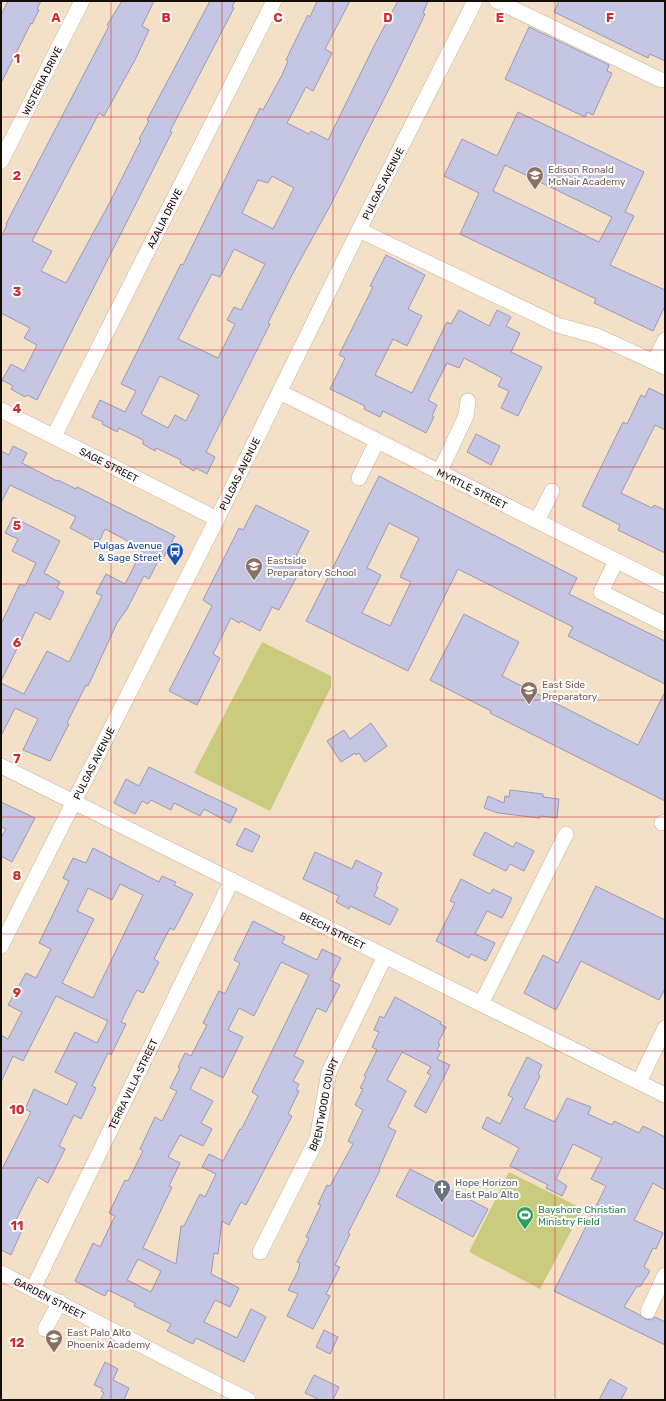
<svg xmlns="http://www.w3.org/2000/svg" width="666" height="1401" viewBox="0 0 666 1401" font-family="Rubik,sans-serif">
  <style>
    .green { fill: #c8cc7c }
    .building { fill: #c5c6e3; stroke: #9999b5; fill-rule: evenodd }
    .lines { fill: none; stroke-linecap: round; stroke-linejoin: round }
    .minor-casing { stroke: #c3b198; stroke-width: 16 }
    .minor { stroke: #fff; stroke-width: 15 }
    .grid { fill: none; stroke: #d62828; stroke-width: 1; stroke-opacity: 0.55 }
    .labels { text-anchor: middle; stroke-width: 4; stroke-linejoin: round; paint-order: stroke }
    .street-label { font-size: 10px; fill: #140e05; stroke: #fff }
    .education-label { font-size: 10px; fill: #785e54; stroke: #fff; text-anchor: start }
    .transit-label { font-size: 10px; fill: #164399; stroke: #fff; text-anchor: end }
    .worship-label { font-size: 10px; fill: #5b616d; stroke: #fff; text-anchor: start }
    .leisure-label { font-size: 10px; fill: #27864d; stroke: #fff; text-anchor: start }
    .grid-label { font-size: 13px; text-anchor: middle; font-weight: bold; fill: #d62828; stroke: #fff; stroke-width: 4; stroke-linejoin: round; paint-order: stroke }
  </style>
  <rect width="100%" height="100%" fill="#f3e0c6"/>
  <g class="green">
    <polygon points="262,642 331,676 331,687 270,811 194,773"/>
    <polygon points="509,1172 583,1209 540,1289 469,1252"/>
  </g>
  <g class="building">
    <polygon points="8,1 41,1 37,9 39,10 32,24 31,23 1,83 1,15"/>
    <polygon points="122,1 154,1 142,26 149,30 136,58 104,116 99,113 32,241 52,251 41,271 66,283 110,202 141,140 139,139 149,121 147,120 210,1 235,1 232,7 234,8 170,131 172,132 37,400 27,395 25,397 11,389 13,386 2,380 11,364 24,371 37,345 24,338 30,328 1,313 1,237 7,225 6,224 109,26 107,25"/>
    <path d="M 317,1 L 350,1 L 325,49 L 332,53 L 313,91 L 306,87 L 287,123 L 309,134 L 311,131 L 328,140 L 375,44 L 398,1 L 428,1 L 423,13 L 425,14 L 395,77 L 330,206 L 292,275 L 268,323 L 270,324 L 206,452 L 215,457 L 207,474 L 196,468 L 194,471 L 180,463 L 181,460 L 156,448 L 155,451 L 143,444 L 143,440 L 119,428 L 117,432 L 102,424 L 103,422 L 92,417 L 100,400 L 125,412 L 136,391 L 121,384 L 181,264 L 183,265 L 260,108 L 263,110 L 282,75 L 288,61 L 286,60 L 301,29 L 308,15 L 310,17 ZM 272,176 L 294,188 L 273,229 L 242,213 L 258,180 L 268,183 ZM 234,249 L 265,264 L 241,310 L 234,307 L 227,320 L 235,324 L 218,358 L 178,339 L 212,274 L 220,277 ZM 160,376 L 199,395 L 186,421 L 175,415 L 168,428 L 141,414 Z"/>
    <polygon points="559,1 665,1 665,61 650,54 648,58 554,12"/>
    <polygon points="529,27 609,65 607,71 612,73 593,115 587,112 585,117 505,79"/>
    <path d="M 518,112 L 644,172 L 625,212 L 634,216 L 610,265 L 665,290 L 665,306 L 653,331 L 594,303 L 596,299 L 460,234 L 479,193 L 444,176 L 462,139 L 497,156 ZM 505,165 L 612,217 L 599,242 L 493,191 Z"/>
    <polygon points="386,255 425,275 408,309 422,316 407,346 393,339 375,375 412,393 447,322 451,324 459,310 489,326 497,310 511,317 506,326 520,333 511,352 542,367 518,416 501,408 509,391 498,386 502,378 464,358 459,368 447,363 428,400 437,405 432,416 434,417 426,433 383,411 380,417 364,409 365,406 330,389 345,358 339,355 373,287 370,286"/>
    <polygon points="649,388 665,396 665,430 655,425 621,493 652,508 654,505 665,510 665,553 618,530 620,525 582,506 623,422 627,424 641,395 645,397"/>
    <polygon points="476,434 500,446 491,465 467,452"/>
    <polygon points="13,446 27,453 22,463 57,481 58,480 76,489 77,487 175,536 161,562 158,561 149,579 144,576 127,609 117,623 88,686 86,685 67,723 69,724 50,761 23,750 38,719 15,708 1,736 1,683 24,694 47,651 69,662 102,596 96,593 106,574 125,584 143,549 105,529 98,543 70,528 76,517 10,485 1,503 1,451 9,455"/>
    <path d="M 379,476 L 577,578 L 569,594 L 665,641 L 665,684 L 568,636 L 573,627 L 458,569 L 408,671 L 306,621 ZM 389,523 L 419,538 L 400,577 L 411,582 L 390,626 L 362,613 L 381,575 L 367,568 Z"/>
    <polygon points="256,505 309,531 295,558 304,563 279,610 272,607 260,631 241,621 239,623 231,618 213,654 220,658 197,705 169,691 212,606 203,600 239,528 243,530"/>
    <polygon points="13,517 60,541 44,573 60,582 57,588 64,592 50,620 35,612 1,681 1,624 20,584 25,586 36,563 12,551 18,539 5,533"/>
    <polygon points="464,614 519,642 502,676 638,745 665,692 665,801 490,713 491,711 430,680"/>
    <polygon points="371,723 387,746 365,762 359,753 356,755 355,753 341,762 327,741 344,730 350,739"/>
    <polygon points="149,767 237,809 230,823 204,809 200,816 174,803 171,810 151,800 148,804 142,801 135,814 114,803 126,779 139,786"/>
    <polygon points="510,790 543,794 543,797 559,799 557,818 540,816 540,818 498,813 484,808 488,796 504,803 505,796 509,797"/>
    <polygon points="1,802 35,818 12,862 1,856 1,838 6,829 1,827"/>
    <polygon points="245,828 260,836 252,852 236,845"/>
    <polygon points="485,832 513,847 516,842 534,851 524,871 510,864 506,871 473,855"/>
    <path d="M 93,848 L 159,882 L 162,876 L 176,882 L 174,885 L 193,894 L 174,930 L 170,928 L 154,959 L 159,962 L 143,993 L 137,990 L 121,1022 L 126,1024 L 111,1055 L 108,1053 L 92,1086 L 96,1088 L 81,1119 L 74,1115 L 59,1146 L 65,1149 L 48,1183 L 38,1177 L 26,1200 L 13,1226 L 22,1230 L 11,1255 L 1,1250 L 1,1171 L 31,1112 L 25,1109 L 34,1089 L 67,1105 L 77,1083 L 55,1072 L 75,1032 L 97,1043 L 108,1021 L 56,996 L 23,1061 L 13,1056 L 1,1082 L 1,1035 L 8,1039 L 22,1012 L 8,1005 L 26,973 L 36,978 L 51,949 L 39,943 L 69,881 L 63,878 L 73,858 L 86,863 ZM 120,884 L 143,895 L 93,998 L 62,983 L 94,919 L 77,911 L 88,888 L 112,900 Z"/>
    <polygon points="315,852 352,869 356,860 382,873 376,886 378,887 374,896 398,909 390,925 350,906 349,909 336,902 339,896 303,879"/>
    <polygon points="461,879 490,894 493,889 512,898 502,918 487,911 475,934 495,943 486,961 471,954 469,958 436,941 455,903 450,901"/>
    <polygon points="596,886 665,920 665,989 659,1000 581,961 556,1010 524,993 543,955 558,963"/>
    <path d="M 253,921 L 285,937 L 282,943 L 317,960 L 322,949 L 341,958 L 330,980 L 340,985 L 326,1012 L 317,1008 L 294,1056 L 304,1061 L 293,1081 L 299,1084 L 296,1090 L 299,1091 L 288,1114 L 292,1116 L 246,1205 L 241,1202 L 229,1225 L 222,1221 L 218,1254 L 214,1253 L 211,1274 L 239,1288 L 230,1307 L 215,1300 L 204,1322 L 237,1338 L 251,1309 L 266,1317 L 244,1362 L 196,1338 L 193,1344 L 167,1331 L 171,1324 L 134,1306 L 135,1303 L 108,1290 L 105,1296 L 75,1281 L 93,1243 L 100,1247 L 115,1216 L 109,1213 L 125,1180 L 128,1181 L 143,1151 L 140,1149 L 155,1117 L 162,1121 L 177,1091 L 170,1088 L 180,1068 L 178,1067 L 185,1053 L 191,1056 L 207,1025 L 203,1023 L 219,991 L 225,994 L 240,963 L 234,960 ZM 281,962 L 309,975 L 252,1092 L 258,1096 L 241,1130 L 240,1129 L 223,1161 L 209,1154 L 202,1167 L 216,1174 L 205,1197 L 200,1194 L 184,1226 L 181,1226 L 176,1264 L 143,1248 L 172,1187 L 169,1186 L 180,1163 L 168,1157 L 180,1135 L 203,1146 L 212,1129 L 201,1123 L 213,1101 L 190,1089 L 201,1067 L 223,1078 L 243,1037 L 228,1030 L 239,1008 L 254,1016 ZM 138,1259 L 161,1271 L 151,1292 L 127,1280 Z"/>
    <polygon points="395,997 441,1022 440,1024 446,1027 438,1043 440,1044 437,1050 441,1052 437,1059 450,1065 426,1113 414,1106 431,1075 427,1073 431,1067 402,1052 387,1080 406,1091 388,1127 396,1131 379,1169 380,1170 348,1233 350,1234 335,1265 340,1267 326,1294 330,1296 313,1329 287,1316 298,1294 288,1290 298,1271 300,1263 297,1262 309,1238 306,1237 321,1205 318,1204 327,1185 330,1186 353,1144 348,1141 363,1110 355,1105 363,1089 360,1088 366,1077 364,1076 377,1050 372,1047 379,1032 374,1030 380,1016 384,1018"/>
    <polygon points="527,1057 542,1065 538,1074 540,1076 524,1108 555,1122 567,1098 591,1107 588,1114 612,1125 614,1121 639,1133 643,1126 665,1137 665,1190 653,1183 634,1220 663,1233 656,1249 653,1248 644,1267 650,1271 640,1287 637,1286 624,1307 640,1315 645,1319 652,1320 655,1317 665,1322 665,1345 554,1291 606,1186 591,1179 602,1158 573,1144 556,1179 567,1186 562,1196 546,1188 548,1185 510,1166 519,1148 482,1128 487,1117 500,1124 513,1098 508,1095"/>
    <polygon points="410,1169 488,1209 473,1237 396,1196"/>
    <polygon points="324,1330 338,1337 330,1354 316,1347"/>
    <polygon points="105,1362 118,1369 113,1380 129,1388 124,1400 100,1400 104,1393 101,1391 103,1389 94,1385"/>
    <polygon points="314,1375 339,1387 333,1400 320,1400 305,1393"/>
    <polygon points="610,1379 627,1388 621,1400 599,1400"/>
  </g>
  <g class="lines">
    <g class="minor-casing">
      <g id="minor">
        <polyline points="497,1 661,80"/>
        <path id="s1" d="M 1,161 L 82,1"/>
        <polyline points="359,230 541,317 557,325 597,336 665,367"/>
        <polyline points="654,362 665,340"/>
        <path id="s2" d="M 280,392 L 665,585"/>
        <path id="s3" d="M 1,410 L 217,519"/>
        <path id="s4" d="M 54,436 L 274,1"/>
        <polyline points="439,473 466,416 468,401"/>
        <polyline points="359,478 377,441"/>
        <polyline points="537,521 552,491"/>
        <polyline points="616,561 601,592 665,624"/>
        <path id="s5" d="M 1,766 L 665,1095"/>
        <polyline points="662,823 665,822"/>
        <path id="s6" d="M 1,946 L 217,519 L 359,230 L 475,1"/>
        <polyline points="481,1004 566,834"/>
        <polyline points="639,1082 665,1028"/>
        <path id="s7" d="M 260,1252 L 317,1139 L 329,1072 L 385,956"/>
        <path id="s8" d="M 1,1273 L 248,1400"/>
        <path id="s9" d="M 33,1289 L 232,880"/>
        <polyline points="648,1311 665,1275"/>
        <polyline points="45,1329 60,1302"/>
      </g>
    </g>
    <use href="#minor" class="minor"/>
  </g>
  <path class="grid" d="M 111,1 L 111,1400M 222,1 L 222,1400M 333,1 L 333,1400M 444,1 L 444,1400M 555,1 L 555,1400M 1,117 L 665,117M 1,234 L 665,234M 1,350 L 665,350M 1,467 L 665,467M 1,584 L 665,584M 1,700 L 665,700M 1,817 L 665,817M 1,934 L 665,934M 1,1051 L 665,1051M 1,1168 L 665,1168M 1,1284 L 665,1284"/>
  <defs>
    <g id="school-pin" transform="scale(0.9)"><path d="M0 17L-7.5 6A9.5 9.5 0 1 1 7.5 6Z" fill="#8d6e63" stroke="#fff"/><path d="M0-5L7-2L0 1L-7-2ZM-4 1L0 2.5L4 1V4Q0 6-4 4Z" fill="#fff"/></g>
    <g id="bus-pin" transform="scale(0.9)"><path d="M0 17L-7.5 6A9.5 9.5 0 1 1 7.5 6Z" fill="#1a4fb4" stroke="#fff"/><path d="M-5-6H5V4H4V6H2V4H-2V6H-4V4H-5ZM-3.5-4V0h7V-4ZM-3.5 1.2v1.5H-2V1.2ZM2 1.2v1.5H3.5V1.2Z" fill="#fff"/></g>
    <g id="church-pin" transform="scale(0.9)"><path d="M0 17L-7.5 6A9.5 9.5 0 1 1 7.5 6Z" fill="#6b7280" stroke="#fff"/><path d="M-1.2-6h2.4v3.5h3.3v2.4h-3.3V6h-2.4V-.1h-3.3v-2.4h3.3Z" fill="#fff"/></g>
    <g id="stadium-pin" transform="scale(0.9)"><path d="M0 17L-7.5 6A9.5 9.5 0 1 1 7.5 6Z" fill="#2e9e5b" stroke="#fff"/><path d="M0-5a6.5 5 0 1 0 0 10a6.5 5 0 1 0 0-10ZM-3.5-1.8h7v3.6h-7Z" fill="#fff"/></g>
  </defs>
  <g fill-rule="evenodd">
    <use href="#school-pin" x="535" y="175"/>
    <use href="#bus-pin" x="175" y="551"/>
    <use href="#school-pin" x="254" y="566"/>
    <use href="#school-pin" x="529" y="690"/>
    <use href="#church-pin" x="442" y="1188"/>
    <use href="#stadium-pin" x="525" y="1215"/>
    <use href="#school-pin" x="54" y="1338"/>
  </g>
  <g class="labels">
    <g class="street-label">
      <text dy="4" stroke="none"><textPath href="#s1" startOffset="90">WISTERIA DRIVE</textPath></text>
      <text dy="4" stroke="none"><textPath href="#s6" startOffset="853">PULGAS AVENUE</textPath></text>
      <text dy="4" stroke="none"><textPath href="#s4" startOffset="244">AZALIA DRIVE</textPath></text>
      <text dy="4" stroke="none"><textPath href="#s3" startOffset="121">SAGE STREET</textPath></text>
      <text dy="4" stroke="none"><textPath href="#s6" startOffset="529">PULGAS AVENUE</textPath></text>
      <text dy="4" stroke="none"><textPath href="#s2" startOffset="215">MYRTLE STREET</textPath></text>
      <text dy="4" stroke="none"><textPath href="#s6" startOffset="205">PULGAS AVENUE</textPath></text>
      <text dy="4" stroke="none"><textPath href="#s5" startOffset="370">BEECH STREET</textPath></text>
      <text dy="4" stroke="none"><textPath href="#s9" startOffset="228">TERRA VILLA STREET</textPath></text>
      <text dy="4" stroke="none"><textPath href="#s7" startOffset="162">BRENTWOOD COURT</textPath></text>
      <text dy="4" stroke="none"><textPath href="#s8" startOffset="55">GARDEN STREET</textPath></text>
    </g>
    <g class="education-label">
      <text x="548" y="173">Edison Ronald<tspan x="548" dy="12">McNair Academy</tspan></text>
      <text x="267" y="564">Eastside<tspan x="267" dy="12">Preparatory School</tspan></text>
      <text x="542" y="688">East Side<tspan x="542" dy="12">Preparatory</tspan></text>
      <text x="67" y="1336">East Palo Alto<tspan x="67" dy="12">Phoenix Academy</tspan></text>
    </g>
    <g class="transit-label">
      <text x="162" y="549">Pulgas Avenue<tspan x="162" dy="12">&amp; Sage Street</tspan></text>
    </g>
    <g class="worship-label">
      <text x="455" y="1186">Hope Horizon<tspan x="455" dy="12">East Palo Alto</tspan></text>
    </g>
    <g class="leisure-label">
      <text x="538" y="1213">Bayshore Christian<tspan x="538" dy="12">Ministry Field</tspan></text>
    </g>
  </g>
  <g class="grid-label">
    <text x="56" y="22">A</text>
    <text x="166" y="22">B</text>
    <text x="278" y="22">C</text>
    <text x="388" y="22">D</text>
    <text x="500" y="22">E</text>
    <text x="610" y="22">F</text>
    <text x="17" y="63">1</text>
    <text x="17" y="180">2</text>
    <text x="17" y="296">3</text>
    <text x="17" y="413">4</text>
    <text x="17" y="530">5</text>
    <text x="17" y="647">6</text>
    <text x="17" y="763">7</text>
    <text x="17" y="880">8</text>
    <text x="17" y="997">9</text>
    <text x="17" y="1114">10</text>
    <text x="17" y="1230">11</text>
    <text x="17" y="1347">12</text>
  </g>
  <rect width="666" height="1401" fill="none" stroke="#140e05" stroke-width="4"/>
</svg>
